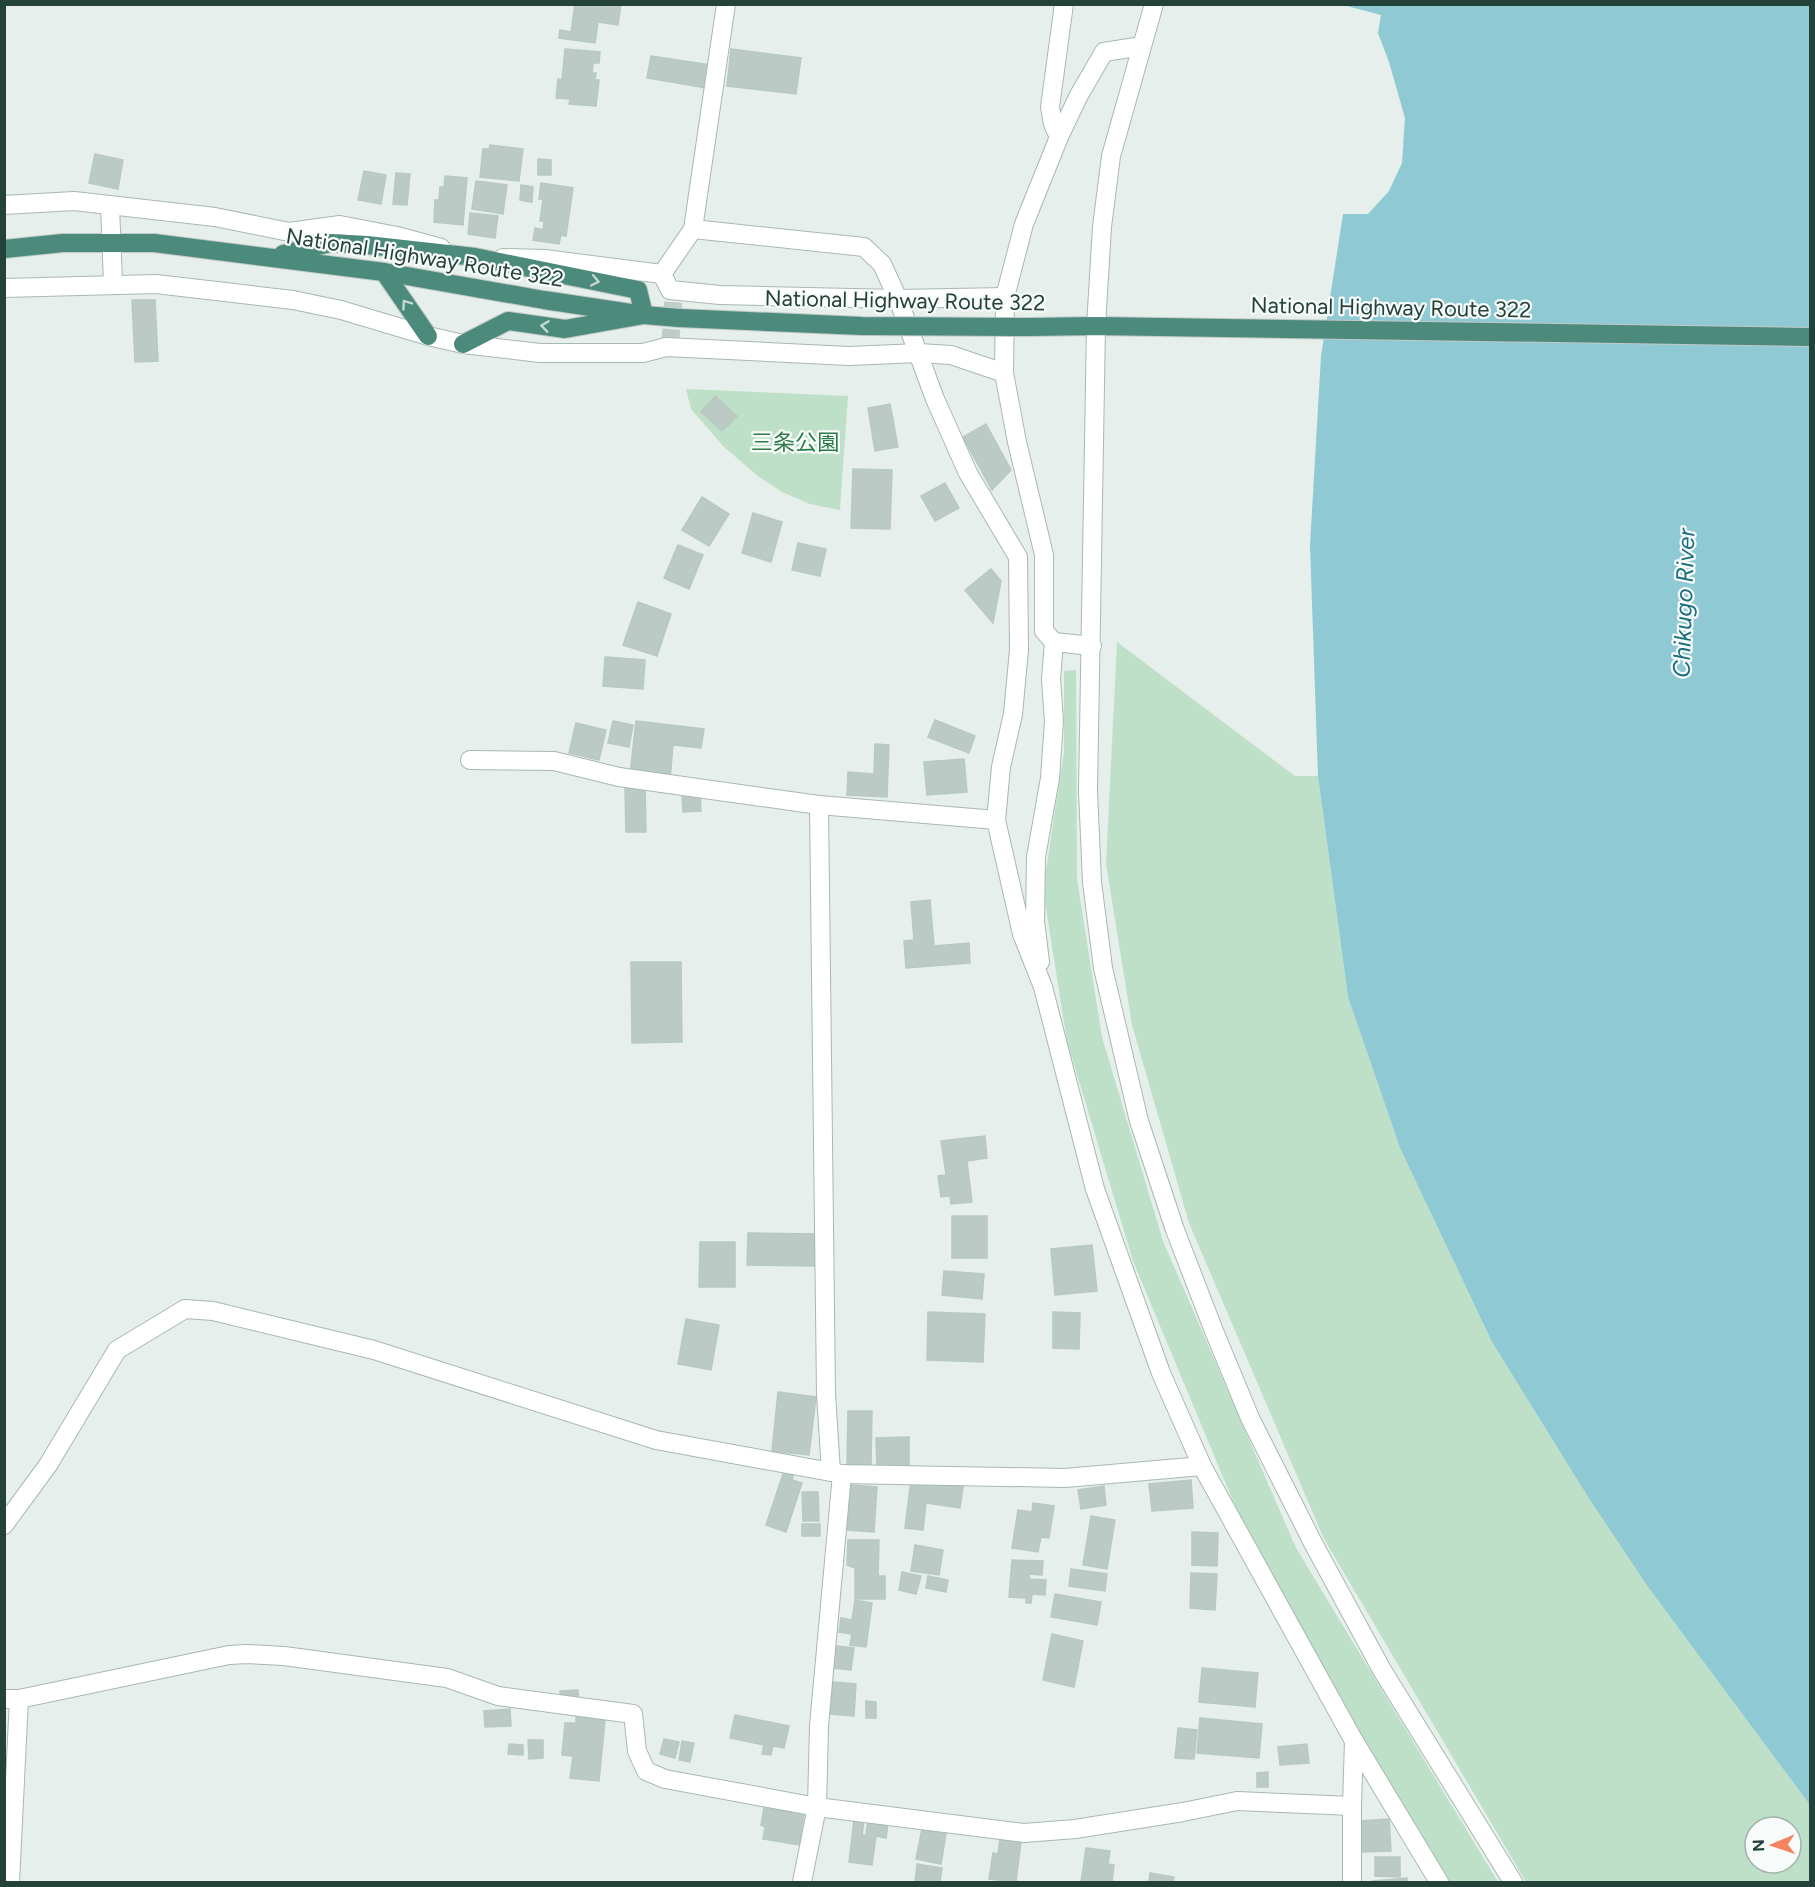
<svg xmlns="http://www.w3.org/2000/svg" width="1815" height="1887" viewBox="0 0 1815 1887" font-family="Figtree,'Noto Sans JP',sans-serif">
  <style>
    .green { fill: #bfe0c8; fill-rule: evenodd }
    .water { fill: #8ec9d4 }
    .building { fill: #bbcac4; stroke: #b8c9c2; stroke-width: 1.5 }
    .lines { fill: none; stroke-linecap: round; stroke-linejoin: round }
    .minor-tunnel { stroke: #bfccc8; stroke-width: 18; stroke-dasharray: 18 9; stroke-linecap: butt }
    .minor-casing { stroke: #a8b8b2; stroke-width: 20 }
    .tertiary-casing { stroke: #a8b8b2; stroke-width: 20 }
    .trunk-casing { stroke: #c2cac8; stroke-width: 20 }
    .minor { stroke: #fff; stroke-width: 18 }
    .tertiary { stroke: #fff; stroke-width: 18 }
    .trunk { stroke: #4c8a7c; stroke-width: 18 }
    .trunk-bridge-casing { stroke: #c2cac8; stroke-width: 20; stroke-linecap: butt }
    .trunk-bridge { stroke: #4c8a7c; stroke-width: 18 }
    .oneway { stroke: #c4d9d4 }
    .labels { text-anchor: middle; stroke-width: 4.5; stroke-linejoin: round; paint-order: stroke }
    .street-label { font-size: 22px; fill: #24423a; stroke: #f7fbf9 }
    .park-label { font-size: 22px; fill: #2d7a4b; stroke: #f7fbf9 }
    .water-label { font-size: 24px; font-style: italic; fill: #1c6f80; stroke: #f7fbf9 }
  </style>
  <rect width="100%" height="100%" fill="#e6efeb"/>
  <g class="green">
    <polygon points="686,389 848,396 840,510 810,504 782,492 759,477 724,447 691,409"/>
    <path d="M 1117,642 L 1295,776 L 1318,776 L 1348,997 L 1400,1148 L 1492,1342 L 1588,1497 L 1648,1587 L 1810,1805 L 1810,1882 L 1526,1882 L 1324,1539 L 1189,1223 L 1132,1025 L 1106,864 ZM 1755,1827 L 1791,1827 L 1791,1863 L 1755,1863 Z"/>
    <polygon points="1076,670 1077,879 1102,1037 1163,1241 1296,1548 1498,1882 1447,1882 1258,1561 1133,1261 1067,1041 1043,890 1064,752 1064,671"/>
  </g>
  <polygon class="water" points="1343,5 1810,5 1810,1805 1648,1587 1588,1497 1492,1342 1400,1148 1348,997 1318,776 1310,545 1321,356 1343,214 1368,214 1389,191 1402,163 1405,118 1389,62 1378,33 1381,15"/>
  <g class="building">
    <polygon points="575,4 621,4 618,25 598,22 595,43 559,38 560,30 571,32"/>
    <polygon points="565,49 600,52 599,63 593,63 592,73 596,73 595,80 599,80 596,106 569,104 570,99 556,98 558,79 562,80"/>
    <polygon points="731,49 801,58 796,94 727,86"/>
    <polygon points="651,56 710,65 706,88 647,78"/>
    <polygon points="490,145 523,149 519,181 480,177 483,149 489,149"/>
    <polygon points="95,154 123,160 118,189 89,183"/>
    <polygon points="538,159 551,160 551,175 538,175"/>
    <polygon points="364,171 386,175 381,204 358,200"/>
    <polygon points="396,173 410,174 407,205 393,204"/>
    <polygon points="445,176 467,178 463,225 434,222 435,200 439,200 440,187 444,187"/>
    <polygon points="476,181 507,185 503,214 472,209"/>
    <polygon points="541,183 573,188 566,236 561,235 559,244 533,240 535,228 543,230 544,221 540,221 543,199 539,199"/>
    <polygon points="521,185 533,187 532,202 520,200"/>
    <polygon points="470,213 498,216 495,238 468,234"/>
    <polygon points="132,300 155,300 158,361 135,362"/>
    <polygon points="715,396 737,416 722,431 701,412"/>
    <polygon points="890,404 898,447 875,451 868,408"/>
    <polygon points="986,424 1011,470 992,490 963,437"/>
    <polygon points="853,469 892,470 890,529 851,528"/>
    <polygon points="945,483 959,508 935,521 921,496"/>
    <polygon points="702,497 729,514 709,546 682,530"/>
    <polygon points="753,513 782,522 771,562 742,553"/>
    <polygon points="798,543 826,549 820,576 792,570"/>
    <polygon points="678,545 703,555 689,589 664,578"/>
    <polygon points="991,569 1001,581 993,623 965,590"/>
    <polygon points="638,602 671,614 657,656 623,645"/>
    <polygon points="605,657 645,660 643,689 603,686"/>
    <polygon points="935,720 975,736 969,753 928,737"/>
    <polygon points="613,721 633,725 629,747 608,743"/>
    <polygon points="636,721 704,729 701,748 673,745 670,779 630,774"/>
    <polygon points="576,723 606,730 599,760 569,753"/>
    <polygon points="875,744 889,745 887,797 847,795 848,772 874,774"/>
    <polygon points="964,759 967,792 927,795 924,762"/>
    <polygon points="625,787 645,787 646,832 626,832"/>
    <polygon points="700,793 701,811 683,812 682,794"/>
    <polygon points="930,900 934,946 969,943 970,963 906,968 904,941 914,940 911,902"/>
    <polygon points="631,962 681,962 682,1042 632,1043"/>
    <polygon points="985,1136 987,1158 967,1161 972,1202 951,1204 950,1196 941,1197 938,1176 946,1175 941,1141"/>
    <rect x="952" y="1216" width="35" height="42"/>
    <polygon points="748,1233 816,1234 815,1266 747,1265"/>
    <polygon points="700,1242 735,1242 735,1287 699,1287"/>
    <polygon points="1092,1245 1097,1291 1055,1295 1051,1249"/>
    <polygon points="944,1271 984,1274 982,1299 942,1295"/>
    <polygon points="928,1312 985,1314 983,1362 927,1360"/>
    <polygon points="1053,1312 1080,1313 1079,1349 1053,1348"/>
    <polygon points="686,1319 719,1325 711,1370 678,1364"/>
    <polygon points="778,1392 816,1397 809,1455 772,1451"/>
    <polygon points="848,1411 872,1411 871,1465 847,1464"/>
    <polygon points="909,1437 909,1466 877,1467 876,1438"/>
    <polygon points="794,1473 792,1480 802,1483 786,1532 766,1525 783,1474"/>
    <polygon points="911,1480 963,1487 960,1508 926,1503 923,1530 905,1528"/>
    <polygon points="1191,1480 1193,1508 1152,1511 1149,1484"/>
    <polygon points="850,1485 877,1487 874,1532 847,1530"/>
    <polygon points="1104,1486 1106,1505 1081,1509 1078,1490"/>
    <polygon points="802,1492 818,1492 819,1521 803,1521"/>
    <polygon points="1033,1503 1054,1506 1049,1538 1041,1537 1038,1552 1012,1548 1018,1510 1032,1512"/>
    <polygon points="1091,1516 1115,1520 1107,1569 1083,1565"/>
    <rect x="802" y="1524" width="18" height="12"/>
    <polygon points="1192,1532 1218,1533 1217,1566 1192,1565"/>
    <polygon points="848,1540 879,1540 878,1576 885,1576 885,1599 855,1599 855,1568 847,1565"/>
    <polygon points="915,1545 943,1550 939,1575 911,1571"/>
    <polygon points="1012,1560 1043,1561 1042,1575 1029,1574 1029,1579 1046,1580 1045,1595 1032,1594 1031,1603 1026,1603 1026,1598 1009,1597"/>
    <polygon points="1071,1569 1107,1574 1105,1591 1069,1586"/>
    <polygon points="902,1572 921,1576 916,1594 899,1590"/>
    <polygon points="1191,1573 1217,1574 1215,1610 1190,1608"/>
    <polygon points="928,1576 948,1580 946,1592 926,1588"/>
    <polygon points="1055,1594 1101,1602 1097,1625 1051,1617"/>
    <polygon points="855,1600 872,1603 866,1647 850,1645 852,1634 839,1632 841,1618 852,1620"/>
    <polygon points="1052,1634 1083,1641 1074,1687 1043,1680"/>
    <polygon points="836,1646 854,1648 851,1670 832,1668"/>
    <polygon points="1202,1668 1258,1673 1255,1707 1199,1702"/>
    <polygon points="833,1682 856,1684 854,1716 830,1714"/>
    <polygon points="578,1690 579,1704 561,1705 560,1691"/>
    <polygon points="866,1701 876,1702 876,1718 866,1718"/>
    <polygon points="510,1709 511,1726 485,1727 484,1711"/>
    <polygon points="735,1715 789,1726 784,1748 773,1746 771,1755 762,1754 764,1745 730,1738"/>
    <polygon points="576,1717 605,1720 599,1781 570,1778 573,1756 562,1755 565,1723 576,1723"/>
    <polygon points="1200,1718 1262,1724 1259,1758 1197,1753"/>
    <polygon points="1178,1728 1197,1730 1194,1759 1175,1758"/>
    <polygon points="664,1739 679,1742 675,1758 660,1754"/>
    <polygon points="528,1740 543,1740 543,1758 529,1759"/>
    <polygon points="682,1741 694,1743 690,1762 679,1760"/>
    <polygon points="509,1744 523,1745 523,1755 508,1754"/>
    <polygon points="1307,1744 1309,1763 1280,1765 1278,1747"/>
    <polygon points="1268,1772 1268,1787 1257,1787 1257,1773"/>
    <polygon points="764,1808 804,1814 799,1845 763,1839 765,1827 761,1825"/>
    <polygon points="1389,1819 1391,1851 1361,1852 1360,1821"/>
    <polygon points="854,1820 864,1821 862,1835 866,1835 868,1820 888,1823 886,1838 876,1836 872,1865 849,1862"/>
    <polygon points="922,1829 946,1834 941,1864 916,1859"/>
    <polygon points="1000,1838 1021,1841 1016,1882 989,1879 993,1853 998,1854"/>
    <polygon points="1086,1848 1110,1851 1108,1864 1114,1865 1112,1882 1081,1882"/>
    <polygon points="1375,1857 1400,1857 1400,1877 1375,1876"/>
    <polygon points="917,1864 942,1868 940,1882 915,1882"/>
    <polygon points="1150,1873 1174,1877 1173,1882 1149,1882"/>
    <polygon points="1407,1878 1407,1882 1373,1882 1373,1881"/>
  </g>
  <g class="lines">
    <polyline class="minor-tunnel" points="670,347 674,290"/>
    <g class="minor-casing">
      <g id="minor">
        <polyline points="1059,137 1053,124 1050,107 1064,4"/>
        <polyline points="4,205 74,201 215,217 289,232 340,225 397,236 441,248"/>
        <polyline points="110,205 113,284"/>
        <polyline points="693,229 864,247 882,264 898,299 1005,297"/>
        <polyline points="503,258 545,259 662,274"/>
        <polyline points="662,274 670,290 720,295 898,299 935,399 968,473 1018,557 1019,650 1013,714 1001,767 996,820 1022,934 1043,987 1095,1189 1161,1373 1202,1466 1354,1741 1439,1882"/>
        <polyline points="662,274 693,229 726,4"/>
        <polyline points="4,288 156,284 293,300 341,310 428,336 463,344 540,353 643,353 666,347 849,356 919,353 951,355 1004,373"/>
        <polyline points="1092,646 1054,642 1044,631 1044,555 1017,442 1004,373 1005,297 1024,224 1059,137 1079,95 1104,52 1142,46"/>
        <polyline points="470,760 554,761 619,777 819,805 996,820"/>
        <polyline points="819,805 826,1394 831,1472"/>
        <polyline points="1040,962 1035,921 1036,857 1050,778 1054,721 1051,679 1054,642"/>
        <polyline points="4,1525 48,1465 117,1350 185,1309 213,1311 374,1350 656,1440 842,1474 1065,1478 1202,1466"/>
        <polyline points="4,1699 19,1699 229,1655 247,1654 284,1656 447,1678 498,1696 633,1714 637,1751 646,1771 665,1779 817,1807 1024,1833 1075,1829 1183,1812 1237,1801 1352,1806"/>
        <polyline points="10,1882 19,1699"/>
        <polyline points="802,1882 817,1807 819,1726 842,1474"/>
        <polyline points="1352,1882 1352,1806 1354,1741"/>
      </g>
    </g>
    <g class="tertiary-casing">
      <polyline id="tertiary" points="1154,4 1111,156 1102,227 1096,326 1088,791 1092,882 1103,968 1139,1121 1175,1230 1214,1331 1250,1418 1313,1543 1382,1670 1513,1882"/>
    </g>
    <g class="trunk-casing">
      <g id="trunk">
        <polyline points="4,249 63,243 154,243 384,272 544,300 644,315 679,318"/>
        <polyline points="283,254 331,243 367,245 475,257 638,290 644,315 565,329 508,321 463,344"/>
        <polyline points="384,272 428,336"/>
        <polyline points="1030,327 1096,326 1810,337"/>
      </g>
    </g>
    <use href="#minor" class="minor"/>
    <use href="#tertiary" class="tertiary"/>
    <use href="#trunk" class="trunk"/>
    <g class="trunk-bridge-casing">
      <polyline id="trunk-bridge" points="679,318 862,326 1030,327"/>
    </g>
    <use href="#trunk-bridge" class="trunk-bridge"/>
  </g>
  <defs><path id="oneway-chevron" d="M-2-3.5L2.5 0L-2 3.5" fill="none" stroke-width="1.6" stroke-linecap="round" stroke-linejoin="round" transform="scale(1.5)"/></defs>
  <g class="oneway">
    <use href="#oneway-chevron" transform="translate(595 281) rotate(12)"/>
    <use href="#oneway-chevron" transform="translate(406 304) rotate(-125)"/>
    <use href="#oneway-chevron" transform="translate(545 326) rotate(-172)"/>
  </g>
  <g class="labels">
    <g class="street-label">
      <text transform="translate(425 257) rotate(9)" y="8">National Highway Route 322</text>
      <text transform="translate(905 300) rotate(1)" y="8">National Highway Route 322</text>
      <text transform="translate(1391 307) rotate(1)" y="8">National Highway Route 322</text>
    </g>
    <g class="park-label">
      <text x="795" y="450">三条公園</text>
    </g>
    <g class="water-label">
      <text transform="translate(1684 603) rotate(-88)" y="8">Chikugo River</text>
    </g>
  </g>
  <rect width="1815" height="1887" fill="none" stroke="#24423a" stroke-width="12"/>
  <g transform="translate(1773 1845) rotate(268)"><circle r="28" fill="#f7fbf9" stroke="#a3b1ad" stroke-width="1.5"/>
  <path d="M0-4.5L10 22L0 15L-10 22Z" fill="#f4845f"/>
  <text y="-9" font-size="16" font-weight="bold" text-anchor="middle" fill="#24423a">N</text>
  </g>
</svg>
